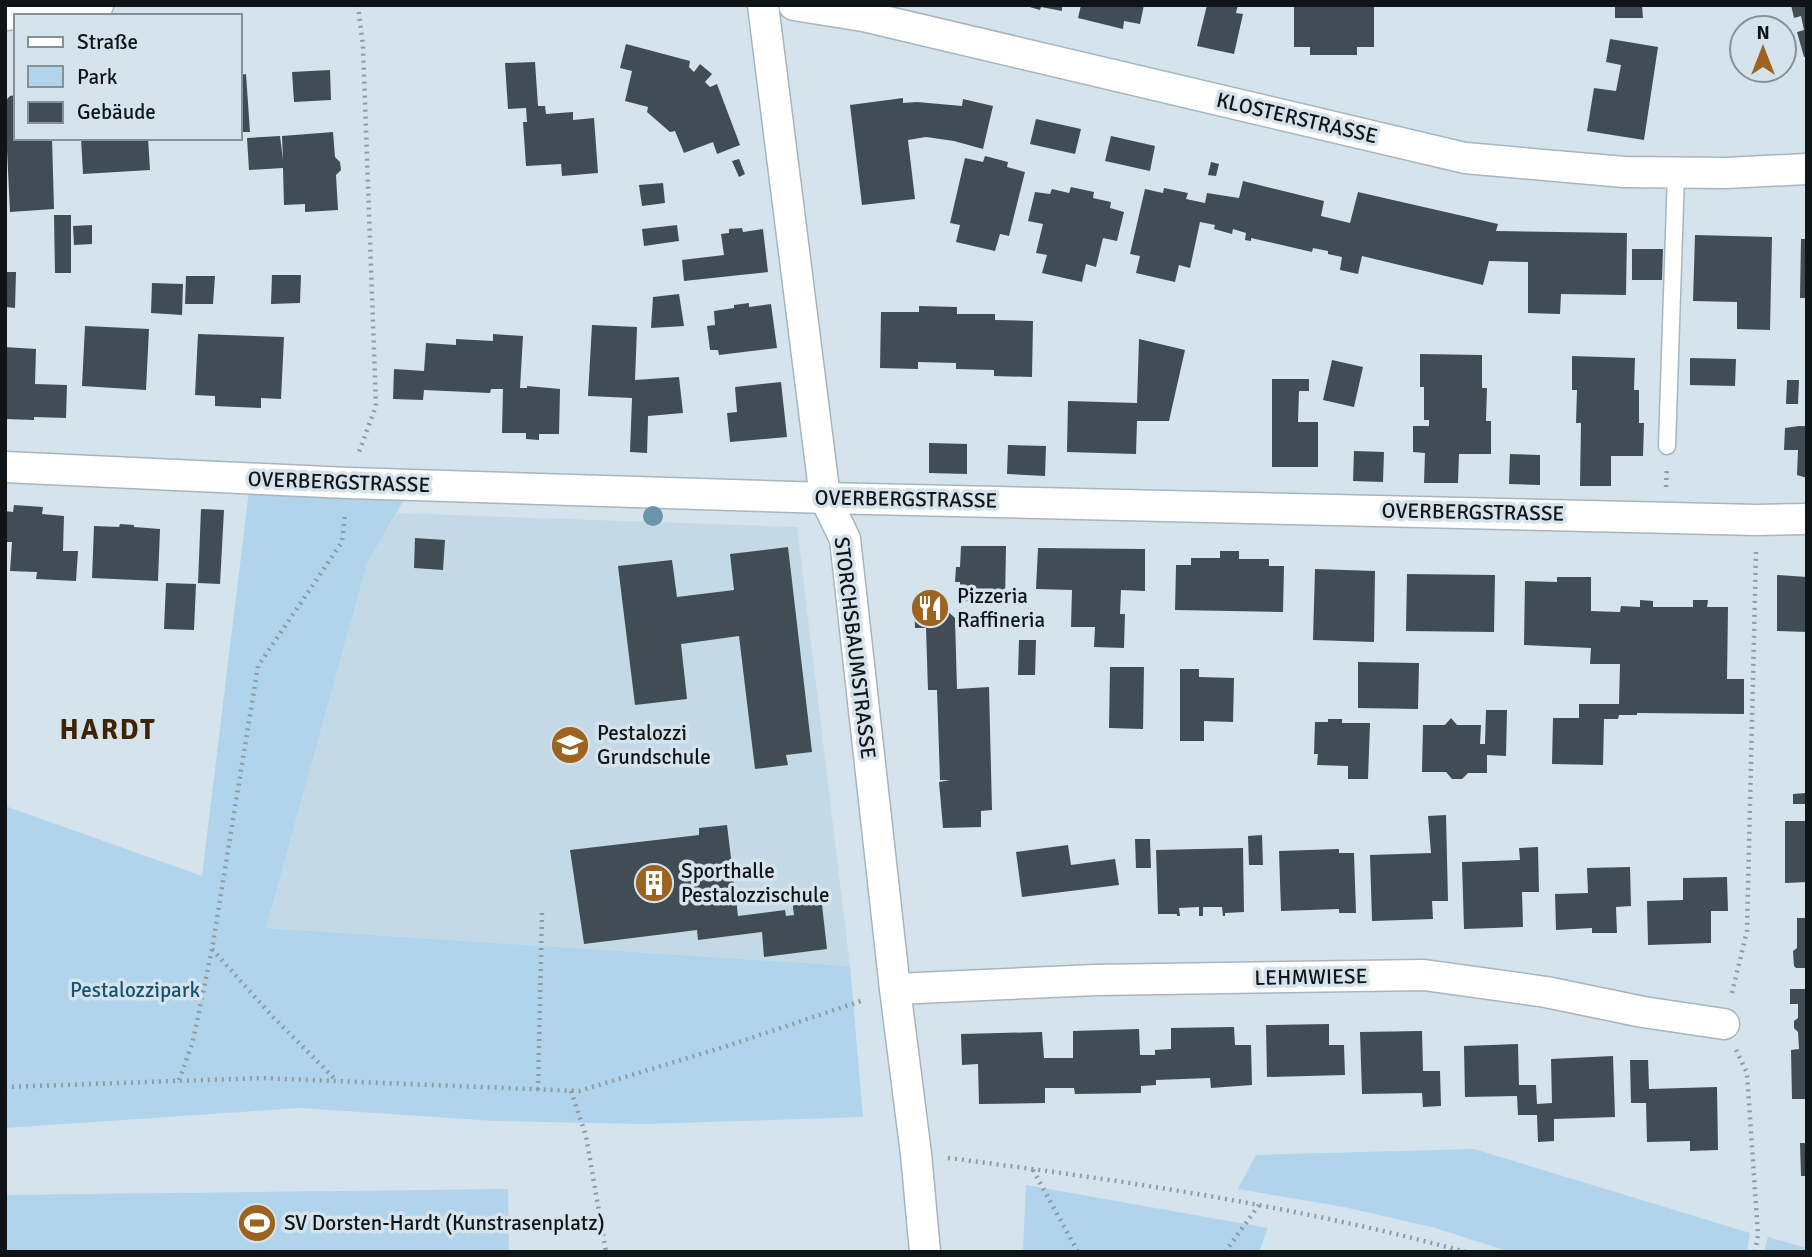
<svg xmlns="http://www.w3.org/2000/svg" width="1812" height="1257" viewBox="0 0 1812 1257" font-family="Signika,sans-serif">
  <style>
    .built { fill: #c4d9e6 }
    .green { fill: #afd4eb }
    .building { fill: #414d54 }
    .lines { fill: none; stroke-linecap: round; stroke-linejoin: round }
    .service-casing { stroke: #a8b5be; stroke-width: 19 }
    .minor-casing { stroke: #a8b5be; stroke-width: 33 }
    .path { stroke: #909ba2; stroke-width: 4.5; stroke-dasharray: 2 5; stroke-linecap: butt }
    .service { stroke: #fff; stroke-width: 16 }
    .minor { stroke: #fff; stroke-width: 30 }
    .tree { fill: #6994ab }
    .labels { text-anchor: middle; stroke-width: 7; stroke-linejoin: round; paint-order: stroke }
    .street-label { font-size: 21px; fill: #0f1417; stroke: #d5e3ec }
    .poi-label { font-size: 21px; fill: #0f1417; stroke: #d5e3ec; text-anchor: start }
    .park-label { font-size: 21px; fill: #115475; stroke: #d5e3ec }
    .district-label { font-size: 28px; font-weight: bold; letter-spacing: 2px; fill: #3f2404; stroke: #d5e3ec }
  </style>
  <rect width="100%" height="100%" fill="#d5e3ec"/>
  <polygon class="built" points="397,513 797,527 850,966 266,928 367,562"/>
  <g class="green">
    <polygon points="249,491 405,498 367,563 266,928 850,966 863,1117 645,1124 495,1121 300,1108 5,1128 5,806 202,876"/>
    <polygon points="1474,1149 1750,1233 1747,1252 1511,1252 1432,1227 1344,1207 1238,1189 1256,1155"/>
    <polygon points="1026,1185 1268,1228 1259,1252 1023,1252"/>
    <polygon points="508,1189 509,1252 5,1252 5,1195"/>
    <polygon points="1768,1237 1807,1248 1807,1252 1764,1252"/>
  </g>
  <g class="building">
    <polygon points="1023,5 1062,5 1062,11 1041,7 1040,10"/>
    <polygon points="1081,5 1144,5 1140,24 1124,21 1123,29 1078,18"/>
    <polygon points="1207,5 1238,5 1236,13 1243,14 1234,54 1197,46"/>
    <polygon points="1294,5 1374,5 1374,47 1357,47 1357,55 1310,55 1310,47 1294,47"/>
    <polygon points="1615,5 1642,5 1643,18 1615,18"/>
    <polygon points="1791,5 1807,5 1807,56 1804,57 1797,32 1804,30 1801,16 1794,18"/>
    <polygon points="1610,39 1658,47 1644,140 1587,131 1594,88 1616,91 1621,65 1606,62"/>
    <polygon points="626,44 690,61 689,67 694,72 700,64 712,74 705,82 710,87 717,84 740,145 717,154 713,142 684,153 675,131 670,132 647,112 648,107 625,101 632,71 620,68"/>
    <polygon points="535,62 538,106 545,106 546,114 573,112 573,120 594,118 598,173 562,176 561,164 526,166 523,122 527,122 526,108 508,109 505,63"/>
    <polygon points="330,70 331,100 294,102 292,72"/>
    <polygon points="246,74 250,132 240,132 240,75"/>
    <polygon points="16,95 16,138 52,138 54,209 10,212 5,109 6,100 10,96"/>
    <polygon points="903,98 903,103 917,102 962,106 963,99 993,106 983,149 954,141 926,137 908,140 915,199 862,205 850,105"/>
    <polygon points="1036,119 1081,129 1075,154 1030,144"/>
    <polygon points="333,132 335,157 340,162 341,170 336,175 338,210 305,212 305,204 284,205 283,168 249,170 247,138 280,136 283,160 282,136"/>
    <polygon points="1111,136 1155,146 1150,171 1105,161"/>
    <polygon points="81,138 148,138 150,170 83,174"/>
    <polygon points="985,156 1008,162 1007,167 1025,172 1009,236 1000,234 995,251 956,242 960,225 950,223 965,158 983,162"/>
    <polygon points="739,159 745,174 739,177 732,161"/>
    <polygon points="1211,162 1219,164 1216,176 1208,175"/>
    <polygon points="1243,181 1324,201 1321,216 1350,223 1358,192 1498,224 1496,231 1627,233 1626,295 1561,294 1560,314 1528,313 1528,262 1489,261 1483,285 1362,256 1358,274 1340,270 1342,257 1328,254 1328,251 1313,248 1312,252 1251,238 1251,241 1245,240 1246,233 1233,229 1232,234 1214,229 1215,225 1200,222 1190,268 1179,265 1175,282 1136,273 1140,256 1130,254 1145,189 1163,193 1164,188 1188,193 1186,199 1205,203 1207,193 1239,198"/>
    <polygon points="663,183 665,203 642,206 639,185"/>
    <polygon points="1071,187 1094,192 1093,198 1111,202 1110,208 1124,212 1117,241 1103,238 1096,267 1086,264 1082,282 1042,273 1047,255 1036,253 1043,224 1028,221 1035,192 1050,194 1052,189 1069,193"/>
    <polygon points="54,215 71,215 71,273 55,273"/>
    <polygon points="92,225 92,244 74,245 73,226"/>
    <polygon points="677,225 679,241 644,246 642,229"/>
    <polygon points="742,228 743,232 763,229 768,272 684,281 682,260 724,255 721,234 729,233 729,229"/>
    <polygon points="1695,235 1772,237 1770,330 1737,329 1737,302 1693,301"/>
    <polygon points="1801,239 1807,239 1807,298 1800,298"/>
    <polygon points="1632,249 1663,249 1662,280 1632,280"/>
    <polygon points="5,272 16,272 15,308 5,307"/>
    <polygon points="272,275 301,275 300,303 271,304"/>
    <polygon points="186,276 215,276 213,304 185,304"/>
    <polygon points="152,283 183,284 182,315 151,313"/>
    <polygon points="679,294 684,326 651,328 653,297"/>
    <polygon points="749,303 749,307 771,304 777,348 719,355 718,350 710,350 707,326 715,325 714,311 734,308 734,305"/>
    <polygon points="919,306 957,307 957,314 995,314 995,320 1033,321 1032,377 994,376 994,370 956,369 956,363 918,362 918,369 880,368 881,312 919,312"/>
    <polygon points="592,325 637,327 635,380 679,377 683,413 648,416 647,453 630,452 632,398 588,396"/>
    <polygon points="85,326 149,329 146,390 82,386"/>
    <polygon points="198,334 284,337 281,399 261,398 261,408 237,407 215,406 215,396 195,395"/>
    <polygon points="493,334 523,336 520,388 527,388 527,386 560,389 559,434 539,434 539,440 526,439 526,433 502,433 503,389 491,389 490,393 424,390 423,400 393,399 394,369 424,371 426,343 456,345 456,339 493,341"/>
    <polygon points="1139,339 1185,350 1169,421 1137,421 1136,454 1067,452 1068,401 1137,403"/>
    <polygon points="5,347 36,349 35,384 67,385 66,418 34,417 34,420 5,419"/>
    <polygon points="1420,354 1482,355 1482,388 1487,388 1486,421 1491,421 1491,454 1459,454 1458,483 1424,483 1425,453 1413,452 1413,426 1429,426 1429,420 1424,420 1424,387 1420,387"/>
    <polygon points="1572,356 1635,358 1634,390 1639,390 1639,423 1644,423 1643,456 1611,456 1611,486 1580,486 1581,423 1576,423 1577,390 1572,390"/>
    <polygon points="1690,358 1736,359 1735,386 1690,385"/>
    <polygon points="1332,360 1363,367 1354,407 1323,400"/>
    <polygon points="1272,379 1309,379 1309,391 1299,391 1298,422 1318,422 1318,467 1272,467"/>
    <polygon points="1787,380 1799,380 1798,404 1786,404"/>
    <polygon points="781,382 787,437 730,442 727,413 737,412 735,387"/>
    <polygon points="1799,426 1807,426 1807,478 1797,475 1798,450 1784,450 1785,428"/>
    <polygon points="929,443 967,444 967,474 929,473"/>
    <polygon points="1008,445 1046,446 1045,476 1007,474"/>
    <polygon points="1354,451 1384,452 1383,482 1353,481"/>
    <polygon points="1510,454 1540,455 1540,485 1509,484"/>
    <polygon points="14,505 43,507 42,514 64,516 63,551 78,551 76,581 36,579 37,572 10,571 12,542 5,542 5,511 13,512"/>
    <polygon points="201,509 224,510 220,584 198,583"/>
    <polygon points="120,524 134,525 134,527 160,529 158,581 92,578 94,526 119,527"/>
    <polygon points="415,538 445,540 443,570 414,568"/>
    <polygon points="961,546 1006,546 1005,602 960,601 960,582 955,582 956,567 960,567"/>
    <polygon points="788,547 812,752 786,755 788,765 755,769 739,636 681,644 687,699 635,705 618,566 672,560 677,597 734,590 730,554"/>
    <polygon points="1038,548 1145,549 1145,591 1121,590 1120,614 1125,614 1124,648 1094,647 1095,627 1071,627 1072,590 1036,589"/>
    <polygon points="1220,551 1239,551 1239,559 1269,559 1269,566 1284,566 1283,612 1175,610 1176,565 1191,565 1191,558 1220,558"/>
    <polygon points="1315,569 1375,571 1374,642 1313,640"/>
    <polygon points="1407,574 1495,575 1494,632 1406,631"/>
    <polygon points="1777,575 1807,577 1807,632 1777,631"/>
    <polygon points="1557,577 1591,577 1591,611 1620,612 1621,606 1640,607 1640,600 1653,601 1653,607 1693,607 1693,600 1708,600 1707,607 1728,607 1727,679 1744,679 1744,714 1637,713 1637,715 1619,715 1618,719 1604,719 1603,765 1552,764 1553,718 1579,718 1579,704 1619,704 1620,664 1590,664 1591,648 1524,645 1525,581 1557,582"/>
    <polygon points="166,583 196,584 194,630 164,629"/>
    <polygon points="943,596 943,607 955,618 957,689 989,687 992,810 981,811 981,827 943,828 939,782 950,780 940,780 937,690 928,690 926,628 915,628 914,597"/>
    <polygon points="1019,640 1036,640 1035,675 1018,675"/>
    <polygon points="1358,662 1419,663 1418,709 1358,708"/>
    <polygon points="1110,667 1144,667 1143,729 1109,728"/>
    <polygon points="1180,669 1199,669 1199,677 1234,678 1233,722 1204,721 1204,741 1180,741"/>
    <polygon points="1486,710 1507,710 1506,756 1487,755 1487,773 1468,773 1462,779 1452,779 1446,772 1422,772 1423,725 1445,725 1451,718 1457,725 1481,725 1480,744 1485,744"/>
    <polygon points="1328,719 1342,719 1342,723 1370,723 1368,779 1348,779 1348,766 1317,765 1318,754 1314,754 1315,722 1328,722"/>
    <polygon points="1806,793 1806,804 1793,804 1793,794"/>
    <polygon points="1446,815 1448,901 1432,901 1433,919 1372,921 1370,855 1431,853 1428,816"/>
    <polygon points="1785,821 1807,821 1807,882 1785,883"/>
    <polygon points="727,825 738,916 785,910 786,916 794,915 792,900 821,896 827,949 764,957 762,932 698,940 697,930 584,944 570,850 699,835 699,828"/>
    <polygon points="1262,835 1263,865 1249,865 1248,836"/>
    <polygon points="1135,839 1150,839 1151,868 1136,868"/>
    <polygon points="1068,845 1071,865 1115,859 1119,885 1022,897 1016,852"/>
    <polygon points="1538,847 1539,892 1522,892 1523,927 1464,929 1462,862 1520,860 1519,848"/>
    <polygon points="1243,848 1244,912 1225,913 1225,916 1223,916 1222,907 1203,907 1203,916 1199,916 1199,907 1179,908 1180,916 1177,916 1177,914 1158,914 1156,850"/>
    <polygon points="1339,849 1339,853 1354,853 1356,913 1339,913 1339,909 1281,911 1279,851"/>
    <polygon points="1630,867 1631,906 1616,907 1617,933 1592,933 1592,928 1556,930 1555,894 1588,893 1587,868"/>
    <polygon points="1727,877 1728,911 1711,911 1711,943 1648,945 1647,901 1683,900 1683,878"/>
    <polygon points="1797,918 1807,918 1807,968 1796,968 1794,966 1793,951 1797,948"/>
    <polygon points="1790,989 1807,989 1807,1099 1792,1099 1791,1050 1799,1049 1798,1032 1794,1028 1794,1021 1798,1018 1798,1004 1790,1004"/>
    <polygon points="1329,1024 1329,1045 1344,1045 1345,1075 1267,1077 1266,1025"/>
    <polygon points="1234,1027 1235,1045 1251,1045 1252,1085 1211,1088 1210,1078 1156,1080 1156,1085 1141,1086 1141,1093 1075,1094 1074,1088 1045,1088 1045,1103 979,1104 978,1064 962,1065 961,1034 1042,1032 1044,1058 1073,1058 1073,1031 1139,1029 1140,1055 1155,1055 1155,1050 1171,1049 1171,1028"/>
    <polygon points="1422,1031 1423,1071 1440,1071 1441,1106 1423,1107 1422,1093 1362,1094 1360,1032"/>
    <polygon points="1518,1044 1519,1085 1536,1085 1537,1104 1552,1103 1551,1059 1613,1056 1615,1117 1554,1119 1554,1141 1538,1142 1537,1115 1518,1115 1517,1096 1465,1097 1464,1046"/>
    <polygon points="1630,1060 1648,1060 1649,1089 1717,1087 1718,1150 1690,1151 1690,1141 1647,1142 1646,1103 1631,1103"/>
    <polygon points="1800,1143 1807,1143 1807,1176 1801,1176"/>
  </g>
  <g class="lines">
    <g class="service-casing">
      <polyline id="service" points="1667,446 1676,173"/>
    </g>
    <g class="minor-casing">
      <g id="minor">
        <polyline points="763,5 825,498 845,539 895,989 916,1154 925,1252"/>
        <polyline points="794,5 863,16 1465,158 1624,172 1726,173 1807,169"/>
        <polyline points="5,15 98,5"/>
        <polyline points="5,467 348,483 825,498 1757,520 1807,519"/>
        <polyline points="895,989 1096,980 1424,975 1546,992 1643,1012 1724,1024"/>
      </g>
    </g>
    <g class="path">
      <polyline points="358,5 363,46 376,406 359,452"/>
      <polyline points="1666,487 1667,467"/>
      <polyline points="212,949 272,1016 336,1080"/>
      <polyline points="1732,993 1747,931 1756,552"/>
      <polyline points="1736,1050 1747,1073 1758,1235 1755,1252"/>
      <polyline points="179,1080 193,1041 212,949 258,666 342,542 345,515"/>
      <polyline points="5,1087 262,1078 579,1091 727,1046 864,1000"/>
      <polyline points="538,1090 542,912"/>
      <polyline points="571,1091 586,1136 606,1252"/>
      <path d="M 948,1158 C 1122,1180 1297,1206 1466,1252"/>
      <polyline points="1033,1170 1078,1252"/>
      <polyline points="1225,1252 1259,1205"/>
    </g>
    <use href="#service" class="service"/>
    <use href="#minor" class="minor"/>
  </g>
  <circle class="tree" cx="653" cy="516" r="10"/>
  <defs>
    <g id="restaurant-disc" transform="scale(2.0125)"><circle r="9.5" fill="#9d6421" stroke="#d5e3ec"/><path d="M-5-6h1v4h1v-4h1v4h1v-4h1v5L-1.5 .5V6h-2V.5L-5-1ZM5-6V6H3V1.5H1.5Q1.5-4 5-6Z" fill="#fff"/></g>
    <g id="school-disc" transform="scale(2.0125)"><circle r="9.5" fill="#9d6421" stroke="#d5e3ec"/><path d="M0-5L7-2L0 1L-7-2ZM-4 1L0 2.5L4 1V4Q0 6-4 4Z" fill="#fff"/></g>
    <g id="building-disc" transform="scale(2.0125)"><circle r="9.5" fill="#9d6421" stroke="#d5e3ec"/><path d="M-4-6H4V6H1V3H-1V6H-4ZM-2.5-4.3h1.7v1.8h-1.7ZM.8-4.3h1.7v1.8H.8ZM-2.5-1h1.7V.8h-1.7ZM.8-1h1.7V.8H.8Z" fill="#fff"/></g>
    <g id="stadium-disc" transform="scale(2.0125)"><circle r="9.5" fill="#9d6421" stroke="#d5e3ec"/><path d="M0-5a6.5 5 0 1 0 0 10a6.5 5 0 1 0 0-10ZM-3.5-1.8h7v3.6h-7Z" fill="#fff"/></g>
  </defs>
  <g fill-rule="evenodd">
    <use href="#restaurant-disc" x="930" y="608"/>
    <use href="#school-disc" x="570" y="745"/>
    <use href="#building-disc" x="654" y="883"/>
    <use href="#stadium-disc" x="257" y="1223"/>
  </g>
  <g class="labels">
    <g class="street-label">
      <text transform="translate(1297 118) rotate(13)" y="7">KLOSTERSTRASSE</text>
      <text transform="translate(339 482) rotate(2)" y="7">OVERBERGSTRASSE</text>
      <text transform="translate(906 499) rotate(1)" y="7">OVERBERGSTRASSE</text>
      <text transform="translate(1473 512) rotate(1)" y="7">OVERBERGSTRASSE</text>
      <text transform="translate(855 648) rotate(83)" y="7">STORCHSBAUMSTRASSE</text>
      <text transform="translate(1311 977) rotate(-1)" y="7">LEHMWIESE</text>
    </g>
    <g class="poi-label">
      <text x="957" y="603">Pizzeria<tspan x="957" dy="24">Raffineria</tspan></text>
      <text x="597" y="740">Pestalozzi<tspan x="597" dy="24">Grundschule</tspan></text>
      <text x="681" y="878">Sporthalle<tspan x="681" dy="24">Pestalozzischule</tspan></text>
      <text x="284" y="1230">SV Dorsten-Hardt (Kunstrasenplatz)</text>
    </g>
    <g class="park-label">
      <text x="135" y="997">Pestalozzipark</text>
    </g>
    <g class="district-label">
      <text x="108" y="739">HARDT</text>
    </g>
  </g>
  <rect width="1812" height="1257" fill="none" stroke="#0f1417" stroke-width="14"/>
  <rect x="14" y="14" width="228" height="126" fill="#d5e3ec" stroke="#869097" stroke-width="2"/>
  <rect x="28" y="37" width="35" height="10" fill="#ffffff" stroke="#869097" stroke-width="2"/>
  <text x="77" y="49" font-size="21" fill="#0f1417">Straße</text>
  <rect x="28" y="66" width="35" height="21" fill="#afd4eb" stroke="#869097" stroke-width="2"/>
  <text x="77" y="84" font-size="21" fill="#0f1417">Park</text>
  <rect x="28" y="102" width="35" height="21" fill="#414d54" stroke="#869097" stroke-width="2"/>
  <text x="77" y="119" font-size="21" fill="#0f1417">Gebäude</text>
  <g transform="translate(1763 49)"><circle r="33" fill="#d5e3ec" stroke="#869097" stroke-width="2"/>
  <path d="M0-5L12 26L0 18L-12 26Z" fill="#9d6421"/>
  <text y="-10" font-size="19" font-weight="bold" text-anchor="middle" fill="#0f1417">N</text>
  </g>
</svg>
